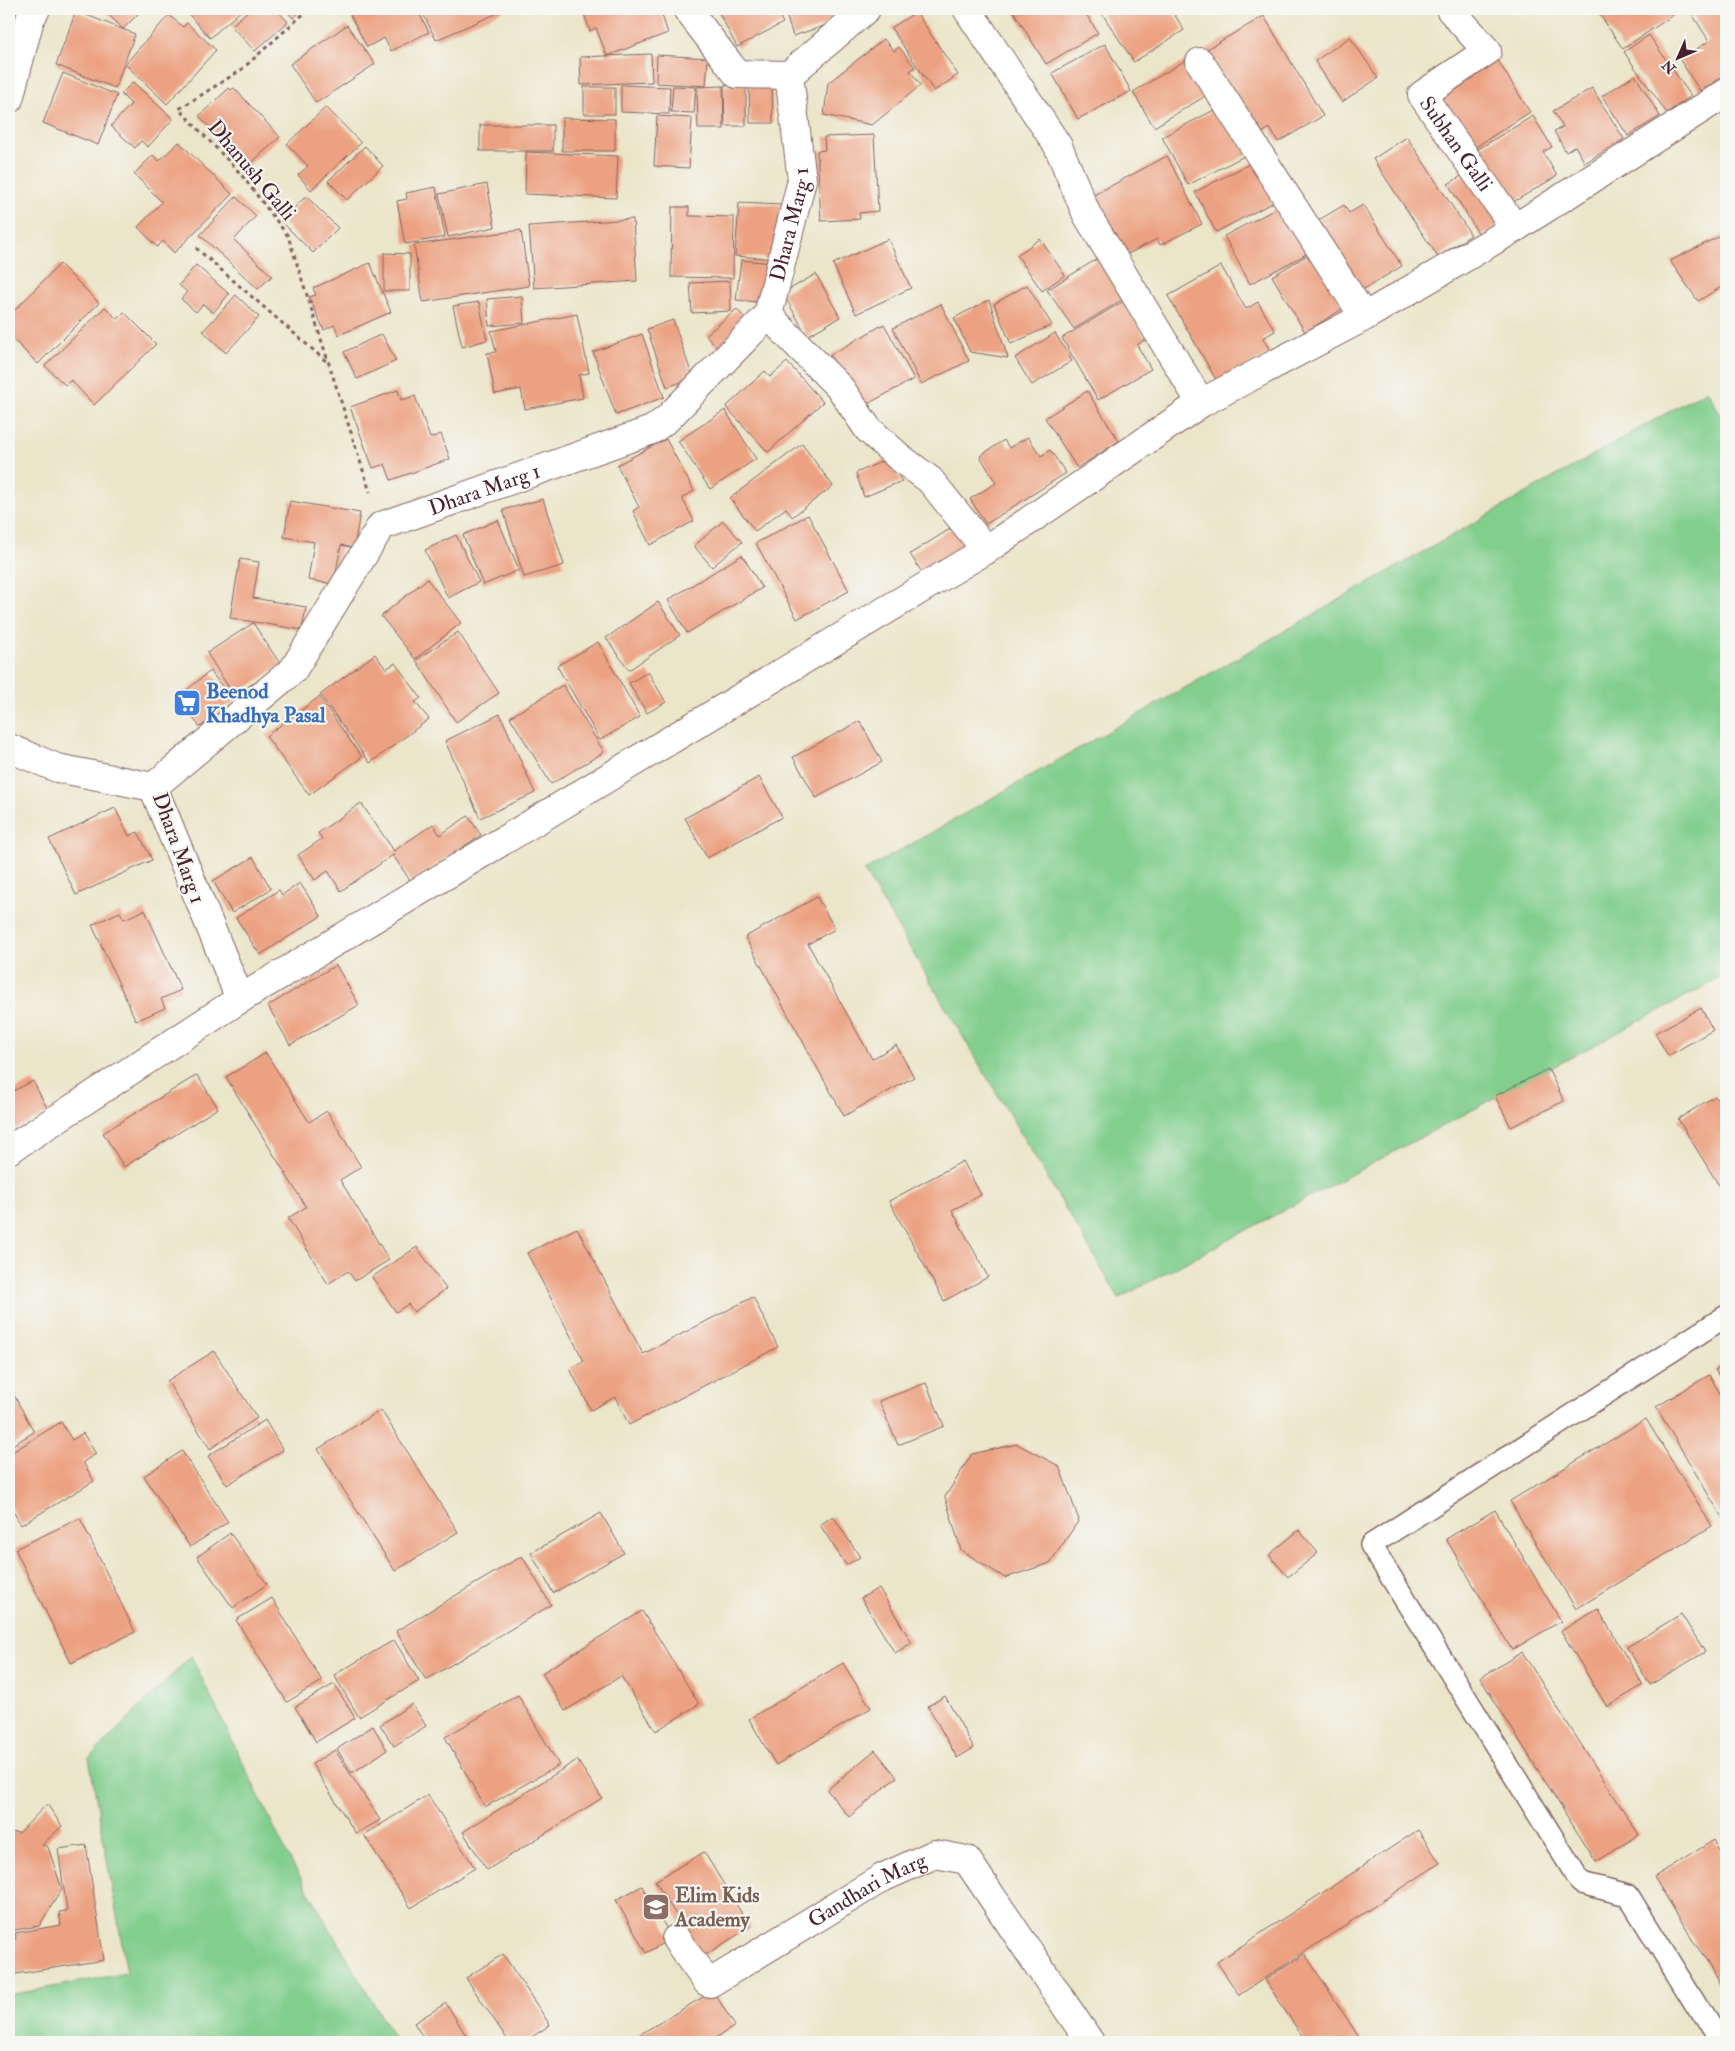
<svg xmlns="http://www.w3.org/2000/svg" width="1735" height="2051" viewBox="0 0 1735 2051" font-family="'IM FELL Double Pica',serif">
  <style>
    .green { fill: #81ce8d; stroke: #66765c }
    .building { fill: #eca282 }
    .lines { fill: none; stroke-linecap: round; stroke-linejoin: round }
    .service-casing { stroke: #826462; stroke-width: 24 }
    .minor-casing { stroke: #826462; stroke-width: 30 }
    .path { stroke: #826462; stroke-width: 3; stroke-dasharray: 4 4; stroke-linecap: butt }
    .service { stroke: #fff; stroke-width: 21 }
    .minor { stroke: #fff; stroke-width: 28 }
    .labels { text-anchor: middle; stroke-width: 4.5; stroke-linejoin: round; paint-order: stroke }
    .street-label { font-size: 21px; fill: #4a1f2b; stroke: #f6f6f2 }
    .shop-label { font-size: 21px; font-weight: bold; fill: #366cbe; stroke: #f6f6f2; text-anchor: start }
    .education-label { font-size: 21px; font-weight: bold; fill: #785e54; stroke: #f6f6f2; text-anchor: start }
  </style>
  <rect width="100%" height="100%" fill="#f6f6f2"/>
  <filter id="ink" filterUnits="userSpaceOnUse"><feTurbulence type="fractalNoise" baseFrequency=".02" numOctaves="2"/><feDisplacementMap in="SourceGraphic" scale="10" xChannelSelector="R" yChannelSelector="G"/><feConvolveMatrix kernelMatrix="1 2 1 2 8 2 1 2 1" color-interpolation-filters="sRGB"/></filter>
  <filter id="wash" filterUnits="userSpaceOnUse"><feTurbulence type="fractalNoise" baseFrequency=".0096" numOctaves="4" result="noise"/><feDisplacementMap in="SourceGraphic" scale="20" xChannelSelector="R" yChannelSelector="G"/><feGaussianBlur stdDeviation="1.12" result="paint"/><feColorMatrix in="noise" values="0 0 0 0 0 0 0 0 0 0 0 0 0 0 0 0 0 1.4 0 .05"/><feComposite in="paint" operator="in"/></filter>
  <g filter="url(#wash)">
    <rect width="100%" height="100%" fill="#ebe5c9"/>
    <g class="green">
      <polygon points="1707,390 1726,424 1726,975 1119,1298 864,871"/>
      <polygon points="191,1656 287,1854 396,2042 9,2042 9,1995 127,1973 89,1758"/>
    </g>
    <g id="blocks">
      <g class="building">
        <polygon points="103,9 143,9 123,29"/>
        <polygon points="184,9 243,9 210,38"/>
        <polygon points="250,9 276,9 288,22 255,51 231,26"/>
        <polygon points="285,9 304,9 293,18"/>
        <polygon points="347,9 417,9 429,32 391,51 384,38 367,47"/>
        <polygon points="421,9 507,9 436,40"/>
        <polygon points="588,9 665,9 667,13 662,15 668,33 607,56 596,28 590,31 583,11"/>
        <polygon points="717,9 776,9 783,23 737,47"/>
        <polygon points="784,9 832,9 836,22 793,36"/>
        <polygon points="1012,9 1083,9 1098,33 1046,64"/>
        <polygon points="1099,9 1171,9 1184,30 1134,62"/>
        <polygon points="1596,9 1621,9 1623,12 1629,9 1682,9 1623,49"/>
        <polygon points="1689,9 1723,9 1726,14 1726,74 1700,91 1680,60 1709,41"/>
        <polygon points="76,11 135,34 115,88 56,65"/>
        <polygon points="916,12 958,75 934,91 891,28"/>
        <polygon points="169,15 183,27 187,23 216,50 167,104 125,64"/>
        <polygon points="1264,16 1323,116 1278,142 1270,128 1257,136 1207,49"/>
        <polygon points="347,25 375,64 316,103 290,64"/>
        <polygon points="1649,35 1691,96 1667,113 1624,52"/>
        <polygon points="1350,37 1378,78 1342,102 1315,61"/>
        <polygon points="884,39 894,51 899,47 915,67 910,71 921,85 872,125 824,115 828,83"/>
        <polygon points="1105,44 1131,91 1078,119 1052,73"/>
        <polygon points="1493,53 1530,112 1471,150 1433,90"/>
        <polygon points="651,54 652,82 581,85 580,57"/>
        <polygon points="657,55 708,58 706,86 656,83"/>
        <polygon points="1191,57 1212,92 1154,127 1133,92"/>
        <polygon points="63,73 117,95 98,145 43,123"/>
        <polygon points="1635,75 1660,116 1628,136 1602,96"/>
        <polygon points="133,82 173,119 148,147 141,141 135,148 111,126 131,104 121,94"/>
        <polygon points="621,85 670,87 669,114 621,112"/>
        <polygon points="724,85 746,85 746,126 725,126"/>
        <polygon points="772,85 773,123 750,123 749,86"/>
        <polygon points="673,86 696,87 694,113 671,112"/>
        <polygon points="723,86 724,129 698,129 697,87"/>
        <rect x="584" y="87" width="31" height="27"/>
        <polygon points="229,88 231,90 234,88 280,137 247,167 199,116"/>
        <polygon points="1592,88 1624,139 1585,163 1575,146 1566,152 1554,131 1563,127 1553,111"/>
        <polygon points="1222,106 1248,154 1188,185 1162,137"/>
        <polygon points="326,107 361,143 311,190 298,175 308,166 287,144"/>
        <polygon points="657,116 692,118 689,168 654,166"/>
        <polygon points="1533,116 1552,147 1543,152 1557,176 1505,207 1473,152"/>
        <polygon points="562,118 615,119 615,151 562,151"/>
        <rect x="480" y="125" width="73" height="26"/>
        <polygon points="874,135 878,211 859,213 860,219 821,221 817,151 825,150 824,137"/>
        <polygon points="1407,137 1471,235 1438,257 1373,159"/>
        <polygon points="179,142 232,194 174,253 163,241 157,247 138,227 162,202 134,174 153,155 159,161"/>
        <polygon points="365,146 383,166 347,200 328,181"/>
        <polygon points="526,152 618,156 616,198 525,194"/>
        <polygon points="1167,156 1202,224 1160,245 1157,239 1120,258 1088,198"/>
        <polygon points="1257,160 1278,200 1216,232 1195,192"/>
        <polygon points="1470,171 1503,223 1480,236 1448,184"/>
        <polygon points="487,184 495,227 448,237 439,194"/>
        <polygon points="436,187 445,237 405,244 397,201 407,199 406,193"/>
        <polygon points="306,196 338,228 313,253 281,221"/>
        <polygon points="236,197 256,216 234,240 272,276 258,289 200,235"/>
        <polygon points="739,203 781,205 777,259 735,256"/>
        <polygon points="1287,203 1312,251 1250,284 1224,236"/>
        <polygon points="1344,205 1349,213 1363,205 1402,266 1356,294 1312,224"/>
        <polygon points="672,207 689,207 689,216 734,217 733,278 671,277"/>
        <polygon points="633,219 637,281 534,288 529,226"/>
        <polygon points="521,230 529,286 423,302 414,245"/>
        <polygon points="1726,233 1726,284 1698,301 1670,261"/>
        <polygon points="888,239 911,288 856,314 833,264"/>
        <polygon points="1040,239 1065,275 1042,291 1017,255"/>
        <polygon points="384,253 410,254 410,291 384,291"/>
        <polygon points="1311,253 1344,308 1305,332 1272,276"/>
        <polygon points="1100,257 1125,298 1074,329 1047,290"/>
        <polygon points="741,260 773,263 769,303 736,300"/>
        <polygon points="370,263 391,312 339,335 334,325 324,330 309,297 316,295 313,288"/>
        <polygon points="60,264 99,303 38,364 9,335 9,316"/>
        <polygon points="196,265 229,294 213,313 203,304 196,312 181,299 187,292 179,285"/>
        <polygon points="1221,266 1246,309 1258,302 1275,331 1263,338 1271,353 1218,383 1168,296"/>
        <polygon points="816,274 840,317 807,336 783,293"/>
        <polygon points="730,281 731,311 692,313 690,283"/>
        <polygon points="1027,285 1052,325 1011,344 994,304"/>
        <polygon points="236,295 259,317 226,353 203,331"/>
        <polygon points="522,296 524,323 489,326 487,299"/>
        <polygon points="989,300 1008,358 970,352 954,318"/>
        <polygon points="1124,301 1146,339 1137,345 1151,369 1098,400 1062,338"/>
        <polygon points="479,302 487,340 462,347 453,306"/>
        <polygon points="941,304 969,361 921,384 893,328"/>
        <polygon points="105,307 117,319 124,312 156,344 94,405 71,380 65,385 45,366"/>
        <polygon points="737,309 750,325 720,351 706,335"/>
        <polygon points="577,314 589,373 579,375 583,398 525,409 521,389 495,394 487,353 496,352 491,331"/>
        <polygon points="673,320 693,378 667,387 647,329"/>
        <polygon points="884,324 914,379 860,408 830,355"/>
        <polygon points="1055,333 1072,361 1032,385 1015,358"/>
        <polygon points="382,334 396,361 357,379 344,352"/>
        <polygon points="642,334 664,397 616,415 593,352"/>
        <polygon points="787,362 823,402 768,452 726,407 765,371 770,377"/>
        <polygon points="398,390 401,400 415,396 430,438 441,434 450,459 391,480 385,464 373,468 350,407"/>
        <polygon points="1087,391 1119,441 1077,468 1045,418"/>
        <polygon points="725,410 756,459 710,489 678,441"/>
        <polygon points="1028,437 1041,456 1050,450 1066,473 986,524 970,499 996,483 980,456 1004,440 1009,448"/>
        <polygon points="666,439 694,491 682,498 694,521 650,545 633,511 639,507 617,465"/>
        <polygon points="802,444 833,486 792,517 786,508 755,531 730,498"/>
        <polygon points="887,459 902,481 864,497 856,473"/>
        <polygon points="543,499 564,565 524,577 503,510"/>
        <polygon points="290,501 360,513 354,548 341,545 334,584 308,580 314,542 284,537"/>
        <polygon points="808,515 849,591 797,619 756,543"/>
        <polygon points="498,520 519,570 483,585 463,535"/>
        <polygon points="723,521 742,542 712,567 694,546"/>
        <polygon points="953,527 966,546 923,574 910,554"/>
        <polygon points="456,535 479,582 448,598 425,550"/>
        <polygon points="742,555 762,588 687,633 668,600"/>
        <polygon points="240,559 259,562 253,598 306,607 302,630 230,618"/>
        <polygon points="427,579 461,623 415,659 381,616"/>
        <polygon points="658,602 680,635 629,670 606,638"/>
        <polygon points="253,623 281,665 234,696 207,653"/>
        <polygon points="458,632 499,693 456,722 416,660"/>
        <polygon points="598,642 640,717 600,740 557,666"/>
        <polygon points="375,654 386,669 395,663 421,698 415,702 429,719 370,763 320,695"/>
        <polygon points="210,671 234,701 200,727 177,698"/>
        <polygon points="648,672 666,702 647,713 629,683"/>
        <polygon points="563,685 604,752 551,784 510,717"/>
        <polygon points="319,697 362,757 309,795 266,736"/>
        <polygon points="500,714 535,793 480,818 445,741"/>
        <polygon points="860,721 882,762 816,798 793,757"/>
        <polygon points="759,777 782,817 707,858 685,818"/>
        <polygon points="361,803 394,851 433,824 440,835 468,816 481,835 411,882 393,855 341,891 328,871 315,880 298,855 322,839 318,833"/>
        <polygon points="115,808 129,836 138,832 152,860 76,895 49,839"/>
        <polygon points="253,857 271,889 232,913 213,881"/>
        <polygon points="300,883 321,916 260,955 236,918 279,890 282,895"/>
        <polygon points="817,897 835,929 808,944 872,1059 896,1045 914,1077 844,1116 745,937"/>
        <polygon points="145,910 181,990 161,999 165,1008 136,1021 92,925 120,912 124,919"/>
        <polygon points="336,965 359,1005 290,1045 268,1006"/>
        <polygon points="1701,1008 1713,1030 1668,1056 1655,1033"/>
        <polygon points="266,1053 309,1122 327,1111 361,1167 340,1180 389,1260 355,1281 348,1271 328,1284 288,1218 306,1207 226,1077"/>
        <polygon points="1548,1069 1564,1101 1511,1127 1495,1096"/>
        <polygon points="197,1075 218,1108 124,1167 103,1133"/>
        <polygon points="33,1081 49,1112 9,1132 9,1093"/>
        <polygon points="1715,1096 1726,1115 1726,1197 1678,1119"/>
        <polygon points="963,1161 981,1195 952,1210 988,1277 944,1301 889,1201"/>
        <polygon points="577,1228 643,1354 753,1297 778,1347 629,1425 615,1397 591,1410 570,1369 584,1361 527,1253"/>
        <polygon points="417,1247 446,1289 414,1312 408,1304 396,1312 372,1277"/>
        <polygon points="214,1351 257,1418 210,1449 167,1381"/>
        <polygon points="1726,1363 1726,1387 1715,1370"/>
        <polygon points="1709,1375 1726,1404 1726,1524 1656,1407"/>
        <polygon points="926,1383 944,1426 898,1445 879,1401"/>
        <polygon points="9,1386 34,1432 9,1447"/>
        <polygon points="381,1410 458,1532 395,1571 318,1449"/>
        <polygon points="1646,1419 1712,1526 1576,1609 1510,1501"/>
        <polygon points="265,1420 283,1450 227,1485 208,1456"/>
        <polygon points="61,1422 72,1440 83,1433 96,1454 83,1462 94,1481 21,1525 9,1504 9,1454"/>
        <polygon points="1017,1444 1059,1466 1079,1520 1050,1563 1005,1578 961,1550 945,1497 972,1454"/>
        <polygon points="182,1451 228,1522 190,1547 144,1476"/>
        <polygon points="1495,1510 1561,1621 1512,1650 1446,1539"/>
        <polygon points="601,1513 624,1553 553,1593 531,1553"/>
        <polygon points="833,1516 860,1557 846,1565 820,1525"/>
        <polygon points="80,1518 135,1632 71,1663 15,1549"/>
        <polygon points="1299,1530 1318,1553 1288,1577 1269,1555"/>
        <polygon points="230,1533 267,1584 233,1608 197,1557"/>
        <polygon points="522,1556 551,1605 426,1680 396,1631"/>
        <polygon points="879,1588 912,1643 895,1653 861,1598"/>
        <polygon points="272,1598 322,1681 287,1702 236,1620"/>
        <polygon points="1598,1609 1643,1685 1607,1707 1561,1631"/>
        <polygon points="642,1611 699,1704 656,1731 621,1676 565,1711 542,1673"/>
        <polygon points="1681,1614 1705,1652 1650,1685 1627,1647"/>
        <polygon points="394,1640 419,1681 359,1717 334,1675"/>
        <polygon points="1522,1652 1639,1835 1596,1862 1480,1678"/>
        <polygon points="843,1663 871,1708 776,1765 749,1719"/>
        <polygon points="334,1684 355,1718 316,1742 295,1707"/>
        <polygon points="518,1695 559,1765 485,1807 445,1737"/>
        <polygon points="945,1696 974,1748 957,1758 928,1706"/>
        <polygon points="412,1704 426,1726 394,1746 380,1725"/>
        <polygon points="373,1726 387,1750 352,1773 337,1749"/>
        <polygon points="335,1750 380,1820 356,1834 312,1764"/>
        <polygon points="875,1750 897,1777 849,1817 827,1790"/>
        <polygon points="577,1760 602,1798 487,1870 463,1832"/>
        <polygon points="428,1795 475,1868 411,1908 364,1835"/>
        <polygon points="47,1804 62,1826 42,1845 48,1847 62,1889 39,1926 9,1931 9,1832 19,1833"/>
        <polygon points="1418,1830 1440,1863 1239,1995 1217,1962"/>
        <polygon points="1714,1840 1726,1860 1726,1993 1654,1877"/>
        <polygon points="86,1845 104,1960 9,1975 9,1940 16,1939 15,1933 61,1925 59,1912 67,1911 58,1849"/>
        <polygon points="704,1852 750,1927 702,1957 655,1881"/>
        <polygon points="642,1886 672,1938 646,1953 616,1900"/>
        <polygon points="503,1954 550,2025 524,2042 509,2042 466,1978"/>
        <polygon points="1305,1954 1362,2042 1306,2042 1265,1980"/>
        <polygon points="713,1991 735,2026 709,2042 627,2042"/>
        <polygon points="446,2003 470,2042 426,2042 414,2023"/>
      </g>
    </g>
  </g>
  <g filter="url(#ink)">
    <use href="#blocks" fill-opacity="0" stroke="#826462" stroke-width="1"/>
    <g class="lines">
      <g class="service-casing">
        <polyline id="service" points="1719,2042 1628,1895 1581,1883 1371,1545 1726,1316"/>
      </g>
      <g class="minor-casing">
        <g id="minor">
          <polyline points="687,9 737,74 789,75"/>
          <polyline points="967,9 1058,146 1087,215 1201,403"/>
          <path id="s1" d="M 1450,9 L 1487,51 L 1422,95 L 1515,228"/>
          <polyline points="1200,62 1364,317"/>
          <polyline points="9,99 30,19 36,9"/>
          <polyline points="768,315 841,389 868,429 899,457 930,480 986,550"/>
          <polyline points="9,748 57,768 153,787"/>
          <path id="s2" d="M 240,999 L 153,787 L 293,670 L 381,526 L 652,430 L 667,419 L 768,315 L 802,180 L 789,75 L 866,9"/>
          <polyline points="9,1150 240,999 986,550 1201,403 1364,317 1515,228 1726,93"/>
          <path id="s3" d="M 676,1939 L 707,1982 L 710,1983 L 882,1878 L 935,1854 L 967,1860 L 1090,2042"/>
        </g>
      </g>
      <g class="path">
        <polyline points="309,9 241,70 179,109 240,173 288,236 370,492"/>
        <polyline points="196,248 327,362"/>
      </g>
      <use href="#service" class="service"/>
      <use href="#minor" class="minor"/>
    </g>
  </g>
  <defs>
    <g id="supermarket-square" transform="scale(1.4375)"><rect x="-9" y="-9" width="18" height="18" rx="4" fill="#3f7fe0" stroke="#f6f6f2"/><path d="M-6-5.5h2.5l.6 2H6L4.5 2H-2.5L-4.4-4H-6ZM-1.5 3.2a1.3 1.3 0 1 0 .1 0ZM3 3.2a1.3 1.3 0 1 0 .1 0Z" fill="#fff"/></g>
    <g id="school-square" transform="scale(1.4375)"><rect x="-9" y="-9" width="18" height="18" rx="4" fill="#8d6e63" stroke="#f6f6f2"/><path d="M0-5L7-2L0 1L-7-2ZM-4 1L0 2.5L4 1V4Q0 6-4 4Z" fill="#fff"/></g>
  </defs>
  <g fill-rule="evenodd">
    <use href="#supermarket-square" x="187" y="703"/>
    <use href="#school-square" x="656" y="1907"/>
  </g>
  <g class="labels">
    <g class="street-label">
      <text dy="7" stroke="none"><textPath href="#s1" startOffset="194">Subhan Galli</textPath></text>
      <text transform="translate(252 170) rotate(50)" y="7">Dhanush Galli</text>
      <text dy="7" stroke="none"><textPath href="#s2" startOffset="1125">Dhara Marg 1</textPath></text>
      <text dy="7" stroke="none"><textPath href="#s2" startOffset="690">Dhara Marg 1</textPath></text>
      <text transform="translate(179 848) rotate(70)" y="7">Dhara Marg 1</text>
      <text dy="7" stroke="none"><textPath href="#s3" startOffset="239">Gandhari Marg</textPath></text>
    </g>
    <g class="shop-label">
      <text x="206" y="698">Beenod<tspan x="206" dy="24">Khadhya Pasal</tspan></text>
    </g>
    <g class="education-label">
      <text x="675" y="1902">Elim Kids<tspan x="675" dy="24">Academy</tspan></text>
    </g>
  </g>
  <rect width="1735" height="2051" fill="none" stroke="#f6f6f2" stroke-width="30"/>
  <g transform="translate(1678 58) rotate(225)" stroke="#f6f6f2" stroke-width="4" paint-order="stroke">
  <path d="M0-4L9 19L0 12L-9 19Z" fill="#4a1f2b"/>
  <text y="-8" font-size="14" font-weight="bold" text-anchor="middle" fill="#4a1f2b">N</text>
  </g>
</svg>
